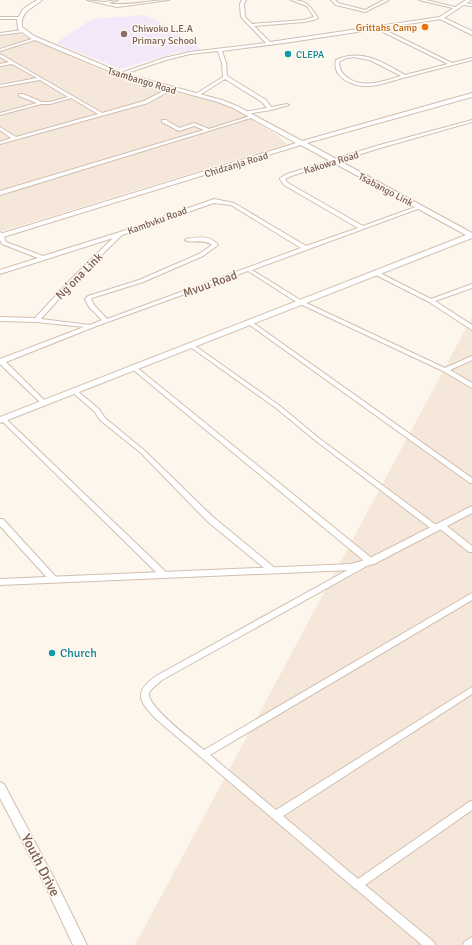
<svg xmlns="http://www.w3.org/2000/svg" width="472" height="945" viewBox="0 0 472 945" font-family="Signika,sans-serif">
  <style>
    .residential { fill: #f5e8da }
    .education { fill: #f3e8fa }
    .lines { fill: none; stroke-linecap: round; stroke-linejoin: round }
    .minor-casing { stroke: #d1beb0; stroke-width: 2 }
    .tertiary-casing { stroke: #d1beb0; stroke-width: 2 }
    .minor { fill: #fff; fill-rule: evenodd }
    .tertiary { fill: #fff; fill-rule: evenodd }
    .food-dot { fill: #e8710a; stroke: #fffaf3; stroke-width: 1.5 }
    .education-dot { fill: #8d6e63; stroke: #fffaf3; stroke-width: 1.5 }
    .culture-dot { fill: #0f9aa8; stroke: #fffaf3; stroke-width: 1.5 }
    .labels { text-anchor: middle; stroke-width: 3; stroke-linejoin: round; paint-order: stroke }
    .far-food-label { font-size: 10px; fill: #c56008; stroke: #fffaf3; text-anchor: end }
    .far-education-label { font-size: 10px; fill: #785e54; stroke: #fffaf3; text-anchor: start }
    .far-culture-label { font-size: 10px; fill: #0d838f; stroke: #fffaf3; text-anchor: start }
    .far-street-label { font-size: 10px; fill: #7a5c4d; stroke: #fffaf3 }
    .street-label { font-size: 12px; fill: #7a5c4d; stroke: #fffaf3 }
    .culture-label { font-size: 12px; fill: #0d838f; stroke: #fffaf3; text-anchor: start }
    .near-street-label { font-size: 14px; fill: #7a5c4d; stroke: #fffaf3 }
  </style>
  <rect width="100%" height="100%" fill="#fdf6ec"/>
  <g class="residential">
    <polygon points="17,32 105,72 154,88 225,103 274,133 287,144 0,232 0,34"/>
    <polygon points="472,317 472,945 135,945"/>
  </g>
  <polygon class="education" points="145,15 163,24 201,49 174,53 121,69 56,43 92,19"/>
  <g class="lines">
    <g class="minor-casing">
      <g id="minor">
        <path d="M 87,0 L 104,2 L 118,0 L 108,3 C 128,7 149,0 169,0 L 117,7 Z"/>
        <path d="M 242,0 L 246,0 L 244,4 L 245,17 L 252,24 L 304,20 L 314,17 L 307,6 L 291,0 C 307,0 310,6 318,18 L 317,19 L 304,22 L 254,26 L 270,42 L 440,17 L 441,17 L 441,19 L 381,28 L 452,63 L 472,58 L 472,60 C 449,66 426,72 403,78 C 390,81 377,87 364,86 C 350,85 332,76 336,60 C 361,48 383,62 405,75 L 448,64 L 377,29 L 284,43 L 222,51 L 226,63 L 227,76 L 266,100 L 271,107 L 287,104 L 289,105 L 271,110 L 246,114 L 244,114 L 244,112 L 267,108 L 262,102 L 225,79 L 198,96 L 194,95 L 223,77 L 222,63 L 218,51 L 190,54 L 166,60 L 121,75 L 118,74 L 164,58 L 190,52 L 266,43 L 241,17 L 240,4 ZM 354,57 L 370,60 L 401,76 C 384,81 364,89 348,78 C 342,74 339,69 339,62 L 346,58 Z"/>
        <polygon points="331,0 335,0 338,3 365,10 384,0 389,0 365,12 336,5"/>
        <polygon points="419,0 426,0 459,8 457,9"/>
        <polygon points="464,3 472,4 472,6 463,5 462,4"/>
        <polygon points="0,17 19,17 21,18 19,19 0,19"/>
        <polygon points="23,30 25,31 24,32 0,35 0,33"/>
        <polygon points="35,38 38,39 0,51 0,49"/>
        <polygon points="0,54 102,113 144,101 169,88 173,89 148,103 0,144 0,142 11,138 0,130 0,127 16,137 98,114 71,98 50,104 41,104 0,115 0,113 37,103 19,96 19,94 23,94 42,102 50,102 68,97 40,80 0,87 0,85 37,78 12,64 0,66 0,64 9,62 0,57"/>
        <polygon points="250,116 254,117 0,195 0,191 204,130 194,126 179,131 162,122 162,120 166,120 179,128 194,123 209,129"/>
        <path d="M 472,120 L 472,122 L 380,148 L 291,176 L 285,179 L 288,183 L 363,226 L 418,206 L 422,206 L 423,207 L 252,270 L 302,301 L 445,368 L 472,356 L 472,360 L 450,370 L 472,383 L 472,388 L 443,371 L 298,303 L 248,271 L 94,327 L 6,362 L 47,403 L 46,404 L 42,404 L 0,364 L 0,359 L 84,327 L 37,322 L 0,321 L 0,317 L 35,318 L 71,279 L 113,238 L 0,274 L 0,270 L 38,258 L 2,244 L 0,240 L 0,232 L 3,234 L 6,242 L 43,256 L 120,232 L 214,199 L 234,203 L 306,246 L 358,228 L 284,185 L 280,179 L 280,178 L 287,174 L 376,146 ZM 214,203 L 231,205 L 301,248 L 107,319 L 94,305 L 91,299 L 92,298 L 143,282 L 203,256 L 218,245 C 210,235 197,237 186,239 L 185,240 C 193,244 203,238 212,245 L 199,254 L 139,280 L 88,296 L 85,299 L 89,307 L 102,320 L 90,325 L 41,319 L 75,281 L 122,235 Z"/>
        <polygon points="376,271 431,299 472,284 472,288 435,301 472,325 472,330 429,302 374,274 374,272"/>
        <polygon points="249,320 472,478 472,483 470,483 247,323 247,321"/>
        <polygon points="191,343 280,406 320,439 436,525 440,523 443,523 472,546 472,552 469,552 439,528 436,530 433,530 316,441 276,408 189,346 188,345"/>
        <polygon points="133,365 135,366 374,560 375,562 374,564 368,564 131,368 130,367 131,366"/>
        <polygon points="74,389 76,390 99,409 105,418 145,451 213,517 275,568 276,570 275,572 269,572 207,521 141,453 100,420 94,411 72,392 71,391"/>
        <polygon points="3,417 5,418 166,572 167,574 166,576 160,576 1,420 1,418"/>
        <polygon points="0,519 3,519 56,577 57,579 56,581 50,581 0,526"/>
        <path d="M 362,562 L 365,563 L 366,565 L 365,567 L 162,680 C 158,684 151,688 149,693 C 146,706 193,741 204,750 L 472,593 L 472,600 L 210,755 L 276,810 L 472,687 L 472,694 L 283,816 L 358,879 L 469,802 L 472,801 L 472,810 L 365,885 L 434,942 L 435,945 L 422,945 L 356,889 L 354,888 L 352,886 L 156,719 C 139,701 133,693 156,676 Z"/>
        <polygon points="472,937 472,945 463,945 464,942"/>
      </g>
    </g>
    <g class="tertiary-casing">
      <g id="tertiary">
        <path d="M 37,0 L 42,0 C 32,9 20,11 22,27 L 34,36 L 122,73 L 222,100 L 237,106 L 302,141 L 472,93 L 472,97 L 307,143 L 472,233 L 472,238 L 0,423 L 0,417 L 466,235 L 301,145 L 0,238 L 0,234 L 296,143 L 233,108 L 218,102 L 118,75 L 30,38 L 18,29 L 17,20 L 23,9 Z"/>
        <polygon points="466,0 471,0 444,18 472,31 472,35 438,18"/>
        <polygon points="472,506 472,513 374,564 351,570 0,585 0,579 351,564 368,559"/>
        <polygon points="0,782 4,784 55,880 87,945 73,945 46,887 0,798"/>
      </g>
    </g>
    <use href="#minor" class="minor"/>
    <use href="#tertiary" class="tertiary"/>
  </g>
  <circle class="food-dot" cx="425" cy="27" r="4"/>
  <circle class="education-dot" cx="124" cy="34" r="4"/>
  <g class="culture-dot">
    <circle cx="288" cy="54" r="4"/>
    <circle cx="52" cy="653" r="4"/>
  </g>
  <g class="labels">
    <g class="far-food-label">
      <text x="417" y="31">Grittahs Camp</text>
    </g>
    <g class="far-education-label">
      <text x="132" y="32">Chiwoko L.E.A<tspan x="132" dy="12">Primary School</tspan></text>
    </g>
    <g class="far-culture-label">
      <text x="296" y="58">CLEPA</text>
    </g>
    <g class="far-street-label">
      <text transform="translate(142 80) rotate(17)" y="4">Tsambango Road</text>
      <text transform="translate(331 162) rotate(-17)" y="4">Kakowa Road</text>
      <text transform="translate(236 164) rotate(-17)" y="4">Chidzanja Road</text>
      <text transform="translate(386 189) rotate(28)" y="4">Tsabango Link</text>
      <text transform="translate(157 220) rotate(-20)" y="4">Kambvku Road</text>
    </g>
    <g class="street-label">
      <text transform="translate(79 276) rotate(-45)" y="4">Ng'ona Link</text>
      <text transform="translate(210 284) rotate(-20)" y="4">Mvuu Road</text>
    </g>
    <g class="culture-label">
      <text x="60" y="657">Church</text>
    </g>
    <g class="near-street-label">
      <text transform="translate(41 865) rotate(63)" y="5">Youth Drive</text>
    </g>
  </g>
</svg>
